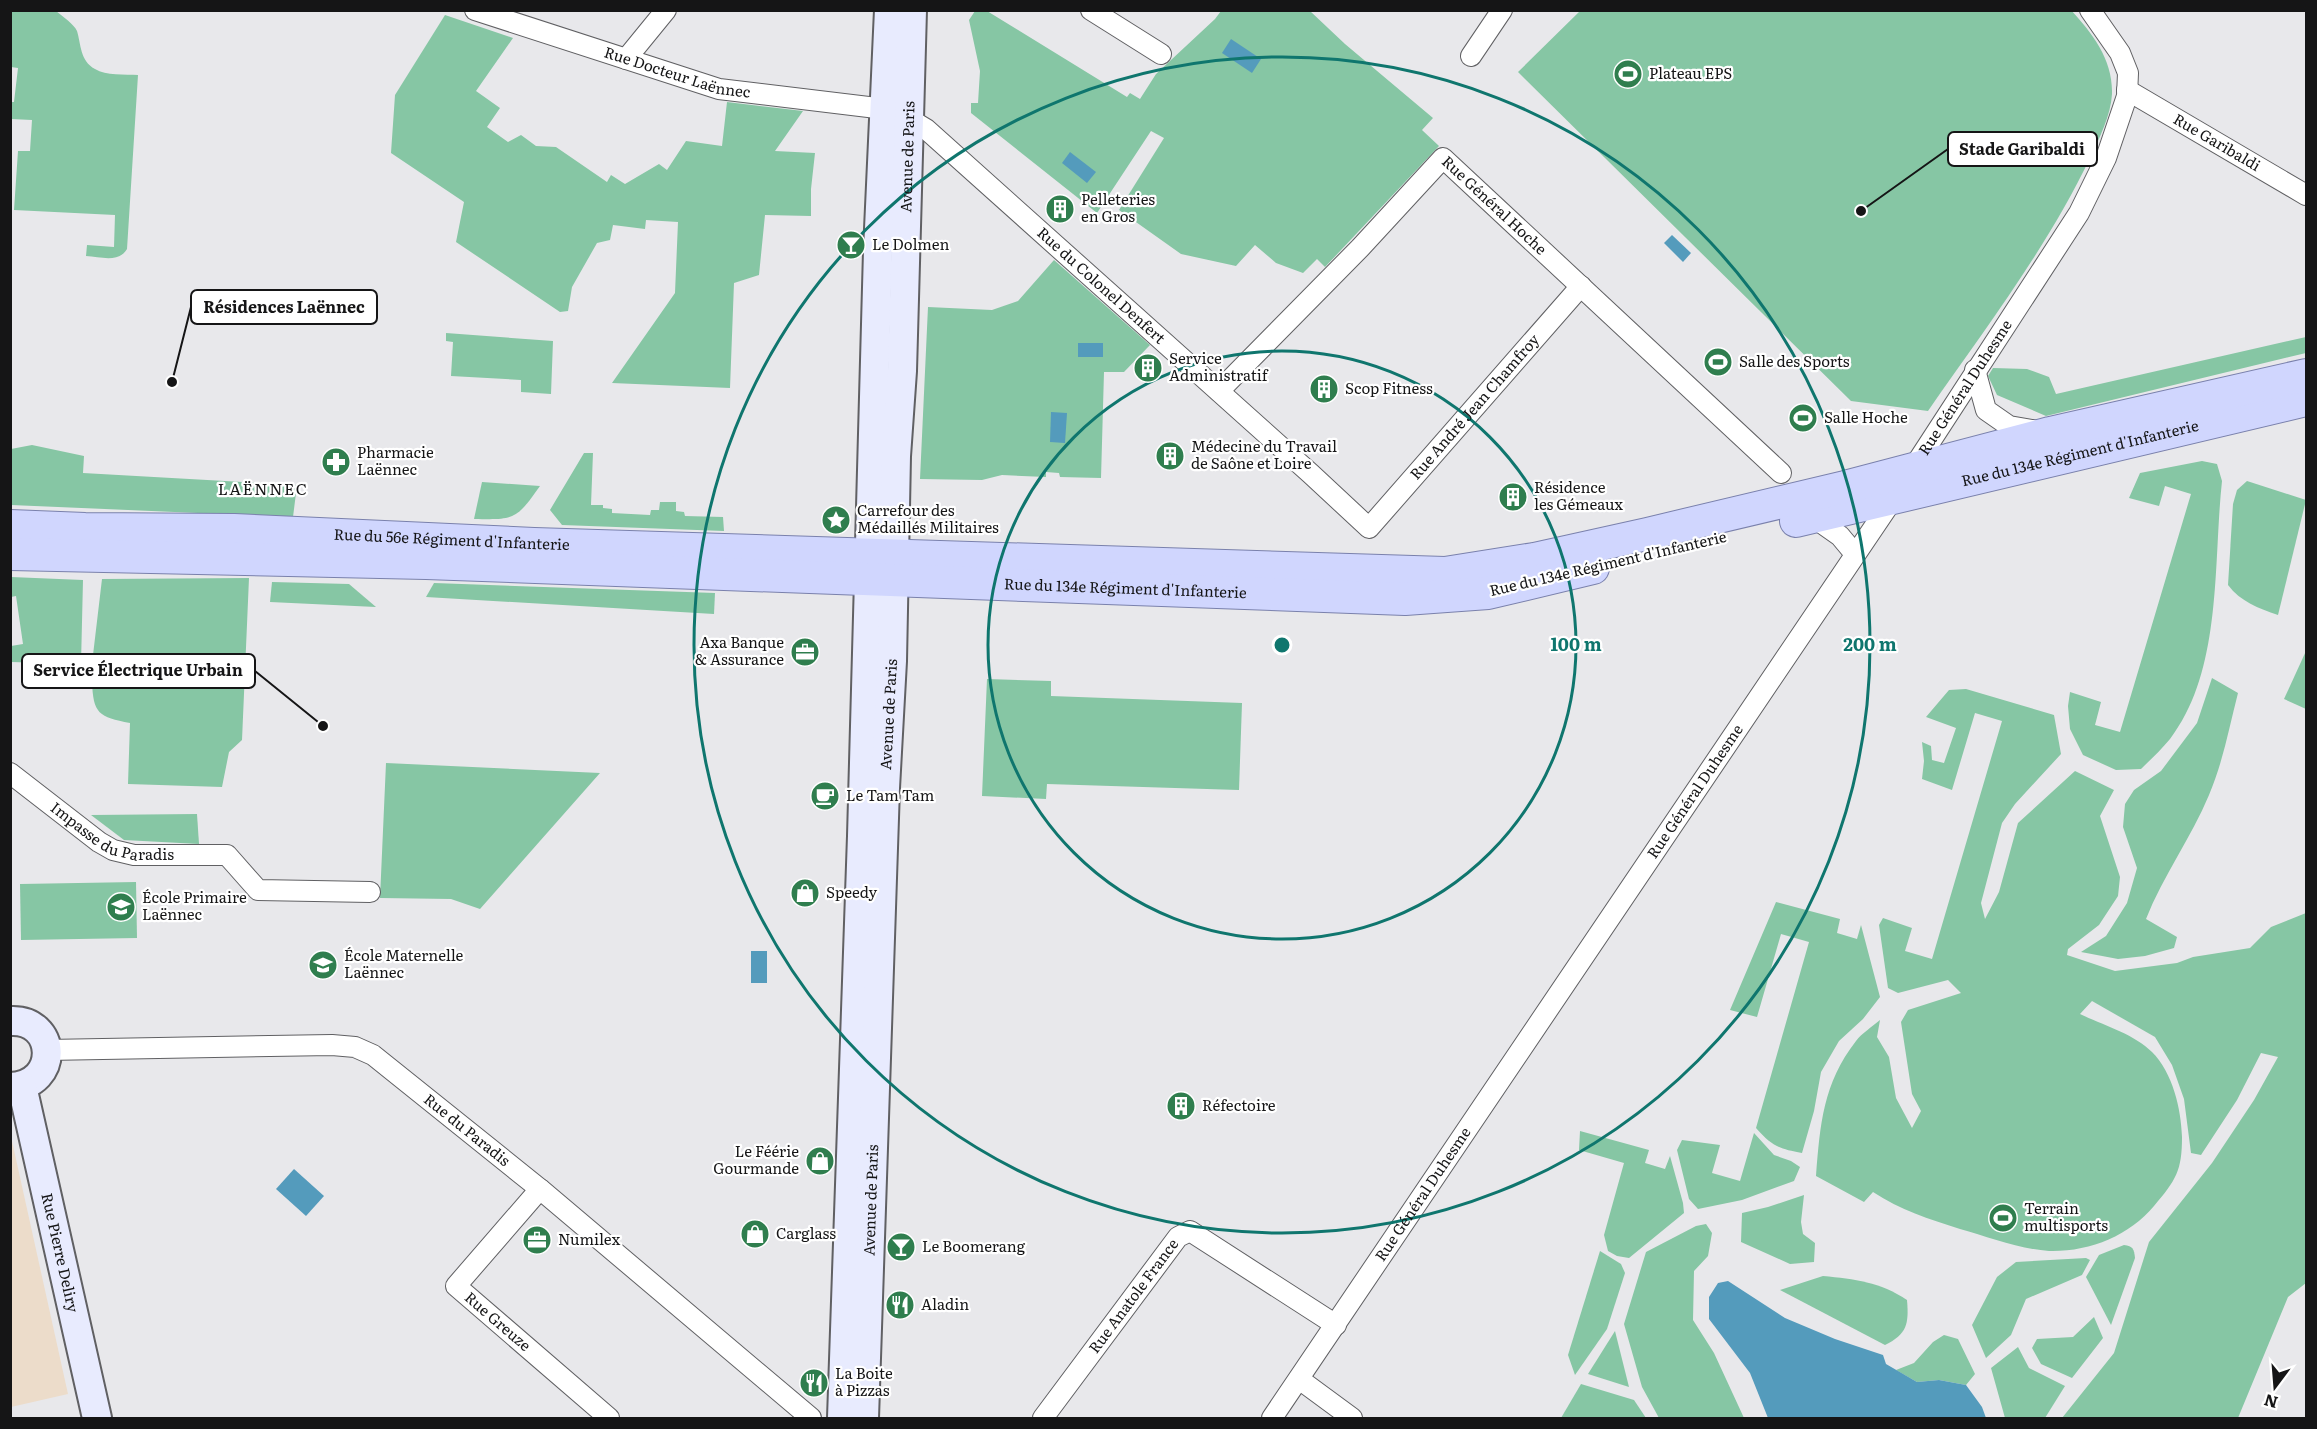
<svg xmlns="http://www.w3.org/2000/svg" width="2317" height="1429" viewBox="0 0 2317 1429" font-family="Literata,serif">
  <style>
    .commercial { fill: #ecdcca }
    .green { fill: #86c6a4 }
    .water { fill: #549bbc }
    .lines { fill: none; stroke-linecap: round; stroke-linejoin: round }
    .street-casing { stroke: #606063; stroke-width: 22 }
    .secondary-casing { stroke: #606063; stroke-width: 32 }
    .primary-casing { stroke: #7a81ac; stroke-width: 34 }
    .street { stroke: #fff; stroke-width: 20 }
    .secondary { stroke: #e8ebfe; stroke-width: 28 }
    .primary { stroke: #d0d6fe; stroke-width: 32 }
    .ring { fill: none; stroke: #0f766e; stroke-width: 3 }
    .labels { text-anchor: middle; stroke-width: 4.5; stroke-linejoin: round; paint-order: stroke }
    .street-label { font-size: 15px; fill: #151516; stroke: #fff }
    .poi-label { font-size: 15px; fill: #151516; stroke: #fff; text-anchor: start }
    .neighbourhood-label { font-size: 16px; letter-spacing: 1.5px; fill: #151516; stroke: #fff }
    .centre { fill: #0f766e; stroke: #fff; stroke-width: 3 }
    .ring-label { font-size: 18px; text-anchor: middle; font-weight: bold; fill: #0f766e; stroke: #fff; stroke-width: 4.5; stroke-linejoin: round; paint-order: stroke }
    .leader { fill: none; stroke: #151516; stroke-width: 2 }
    .callout-dot { fill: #151516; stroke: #fff; stroke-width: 2 }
    .callout { fill: #fff; stroke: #151516; stroke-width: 2 }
    .callout-label { font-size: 16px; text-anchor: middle; font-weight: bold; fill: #151516 }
  </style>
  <rect width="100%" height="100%" fill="#e8e8eb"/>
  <polygon class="commercial" points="10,1132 68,1394 11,1407 10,1407"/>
  <g class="green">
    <path d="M 11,10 L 56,11 C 62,16 74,24 77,31 C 81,44 80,61 95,69 C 106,76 125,74 138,75 L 127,249 C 119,263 101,257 86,256 L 87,245 L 114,247 L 115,215 L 14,210 L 18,151 L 30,151 L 32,120 L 11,119 L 11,102 L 14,102 L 18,68 L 11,67 Z"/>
    <path d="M 2071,10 C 2093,34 2113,60 2112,94 C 2111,115 2099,139 2090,158 C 2047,248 1985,329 1928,411 L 1851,401 L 1518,72 L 1580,11 Z"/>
    <polygon points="975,11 987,11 1127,97 1130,93 1140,99 1156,74 1215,19 1221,11 1310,11 1345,44 1433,118 1422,130 1439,146 1325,267 1317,259 1303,273 1276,263 1255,245 1236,266 1181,254 1119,210 1164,138 1151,131 1097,213 971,113 971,103 978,103 980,71 969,20"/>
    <polygon points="445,15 513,38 476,91 500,108 487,127 508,142 521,135 536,146 556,147 607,182 611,175 625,184 659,164 667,170 686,141 722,146 727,102 803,111 775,151 815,153 811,189 811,216 765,215 759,275 734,283 730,388 612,383 675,293 678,222 646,220 645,229 613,225 610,240 597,243 572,287 568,311 560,312 456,242 464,202 391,153 395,95"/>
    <polygon points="1054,260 1150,345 1124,372 1104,372 1101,478 1060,477 1059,473 1046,472 1046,477 1002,475 982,480 920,479 928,307 992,310 1018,301"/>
    <polygon points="446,333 553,341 551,394 521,392 521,380 451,376 453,342 446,341"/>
    <polygon points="2306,337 2306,353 2046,416 1997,395 1988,376 1993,368 2027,369 2049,377 2056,394"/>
    <polygon points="32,445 84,456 83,473 297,485 293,517 11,505 11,449"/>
    <polygon points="584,453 593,453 591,505 603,505 603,508 612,509 612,513 650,515 651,510 659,510 660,502 676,502 676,511 684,512 685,516 723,517 724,531 562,525 550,510"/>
    <path d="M 2202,461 L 2217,464 L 2222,481 C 2213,563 2223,670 2170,739 C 2161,750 2151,759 2141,769 L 2116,770 L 2083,755 L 2070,729 L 2068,706 L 2070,692 L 2101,702 L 2095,725 L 2120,732 L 2191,494 L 2165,486 L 2159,506 L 2129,498 L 2140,473 Z"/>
    <path d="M 2247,481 L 2306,500 L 2278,615 C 2258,608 2241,602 2228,585 L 2233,504 L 2237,490 Z"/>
    <path d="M 482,482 L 540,486 C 516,520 514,520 474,519 Z"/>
    <polygon points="11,577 83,580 81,664 11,662 11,646 23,644 16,596 11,597"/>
    <path d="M 249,578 L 242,740 L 229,752 L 222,787 L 128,784 L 130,723 C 99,717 93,714 92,681 L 113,682 L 121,675 L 123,659 L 93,655 L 102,579 Z"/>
    <polygon points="272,582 349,584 376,607 270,602"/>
    <polygon points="434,583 715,593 714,614 426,597"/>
    <polygon points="2306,651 2306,709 2284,699"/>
    <path d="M 2212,678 L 2238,693 C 2229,728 2223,762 2209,795 C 2191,838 2163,876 2146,919 L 2177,937 L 2174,948 L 2145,956 L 2118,959 L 2081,952 L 2106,936 L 2127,903 L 2137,868 L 2123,827 L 2125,804 L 2134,790 L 2161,771 L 2197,723 Z"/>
    <polygon points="987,679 1051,681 1051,696 1242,703 1239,790 1047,784 1046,799 982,796"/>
    <path d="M 1966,689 L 2054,715 L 2061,754 L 2015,804 L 2002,823 L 1981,903 L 1985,919 L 1999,892 L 2018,823 L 2075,771 L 2114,790 L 2100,816 L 2120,877 L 2118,896 L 2099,925 L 2068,949 L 2067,955 L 2115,971 L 2177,963 L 2193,957 L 2250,948 L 2271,927 L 2306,913 L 2306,1283 L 2288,1297 L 2238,1418 L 2062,1418 L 2114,1353 L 2149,1242 L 2212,1163 L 2254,1100 L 2278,1057 L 2261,1053 L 2237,1100 L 2201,1155 L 2191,1153 L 2184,1099 L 2172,1065 L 2155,1037 L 2092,1001 L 2080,1014 C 2103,1025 2134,1034 2152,1052 C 2173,1073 2181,1109 2182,1137 C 2182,1171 2176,1180 2154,1206 C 2129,1236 2089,1252 2049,1251 C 2020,1249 1988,1237 1960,1229 C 1929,1219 1900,1210 1873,1192 L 1864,1202 L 1816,1176 C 1820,1125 1823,1083 1856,1041 C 1862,1033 1872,1027 1880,1020 L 1877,1037 L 1889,1057 L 1896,1098 L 1912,1128 L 1921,1111 L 1912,1094 L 1901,1022 L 1908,1010 L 1961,993 L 1948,980 L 1898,993 L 1888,988 L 1879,925 L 1883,918 L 1912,928 L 1905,951 L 1932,959 L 2002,721 L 1975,713 L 1952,790 L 1922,779 L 1924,761 L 1922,742 L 1931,746 L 1932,760 L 1944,763 L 1956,728 L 1926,717 L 1949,690 Z"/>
    <polygon points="386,763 600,773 480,909 451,899 380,898"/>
    <polygon points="197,814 199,844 124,840 91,815"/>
    <polygon points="136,882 137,938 21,940 20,884"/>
    <path d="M 1776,902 L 1840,919 L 1837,933 L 1857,939 L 1861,925 L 1880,997 L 1863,1019 L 1839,1041 L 1821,1072 L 1814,1111 L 1802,1153 C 1779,1149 1772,1146 1756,1128 L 1809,942 L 1781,934 L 1757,1017 L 1730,1010 Z"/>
    <polygon points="1580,1131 1649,1150 1645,1163 1665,1169 1670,1156 1683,1203 1684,1213 1629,1258 1617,1256 1608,1251 1604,1235 1624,1163 1579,1150"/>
    <polygon points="1754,1133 1774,1155 1791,1161 1800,1167 1794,1181 1742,1200 1698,1209 1689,1199 1677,1150 1682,1140 1720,1145 1712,1173 1740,1181"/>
    <polygon points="1804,1195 1801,1222 1803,1234 1815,1243 1814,1262 1790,1264 1741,1242 1742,1213 1768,1207"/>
    <polygon points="1706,1224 1712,1233 1708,1256 1694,1271 1693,1320 1714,1353 1744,1418 1659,1418 1642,1387 1624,1324 1646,1252 1696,1226"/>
    <path d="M 2124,1245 C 2133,1246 2134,1249 2135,1258 L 2111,1325 L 2086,1277 L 2099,1255 Z"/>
    <polygon points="1600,1251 1621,1264 1625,1273 1607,1329 1575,1375 1568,1355"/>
    <polygon points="2086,1258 2090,1260 2082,1275 2026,1299 2011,1335 1986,1358 1972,1325 1997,1277 2016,1262"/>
    <path d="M 1823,1276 C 1855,1279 1880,1282 1907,1300 C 1909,1324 1907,1334 1885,1345 L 1780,1290 Z"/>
    <polygon points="2094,1317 2103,1338 2072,1378 2041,1364 2032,1348 2037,1339 2073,1337"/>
    <polygon points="1615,1331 1629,1387 1588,1374"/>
    <polygon points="1944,1335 1958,1339 1975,1374 1966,1385 1939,1380 1917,1382 1896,1370 1914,1363 1933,1342"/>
    <polygon points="2018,1347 2029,1368 2065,1386 2045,1418 2005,1418 1991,1368"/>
    <polygon points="1581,1384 1634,1400 1646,1418 1561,1418"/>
  </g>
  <g class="water">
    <polygon points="1231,39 1261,59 1252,73 1222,53"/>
    <polygon points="1070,152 1096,172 1087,183 1062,163"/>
    <polygon points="1672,235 1691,253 1683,262 1664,243"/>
    <rect x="1078" y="343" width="25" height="14"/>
    <polygon points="1051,412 1067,413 1065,443 1050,442"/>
    <rect x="751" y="951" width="16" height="32"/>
    <polygon points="294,1169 324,1196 306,1216 276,1189"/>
    <polygon points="1728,1281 1785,1318 1835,1339 1883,1355 1886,1364 1917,1382 1939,1380 1966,1385 1982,1407 1986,1418 1768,1418 1750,1373 1709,1319 1709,1297 1718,1283"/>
  </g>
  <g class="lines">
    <g class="street-casing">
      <g id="street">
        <path id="s1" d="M 475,10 L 719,89 L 885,109 L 893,117"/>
        <polyline points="1091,10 1161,54"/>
        <polyline points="1471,56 1502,10"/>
        <polyline points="626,59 666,10"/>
        <path id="s2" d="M 2127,90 L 2306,195"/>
        <path id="s3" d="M 901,114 L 926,129 L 1311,474 L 1369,528 L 1581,286"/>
        <polyline points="1975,370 1986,410 2009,426 2038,431"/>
        <path id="s4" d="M 1219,391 L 1360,248 L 1443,158 L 1781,473"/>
        <polyline points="1813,517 1840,536 1855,554"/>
        <path id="s5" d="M 10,773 L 99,842 L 113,850 L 134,855 L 227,855 L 258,890 L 370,892"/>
        <path id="s6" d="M 47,1050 L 332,1045 L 355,1047 L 373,1055 L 540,1189 L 811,1418"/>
        <path id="s7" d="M 540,1189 L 456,1286 L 609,1418"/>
        <polyline points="1299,1379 1352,1418"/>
        <path id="s8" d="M 1043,1418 L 1178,1237 L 1190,1231 L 1336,1325"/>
        <path id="s9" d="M 1272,1418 L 1893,499 L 2079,213 L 2106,158 L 2127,96 L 2128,73 L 2120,53 L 2090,10"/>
      </g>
    </g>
    <g class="secondary-casing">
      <g id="secondary">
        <path d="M 10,1021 C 57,1018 61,1085 10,1087"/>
        <path id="s10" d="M 22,1086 L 97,1418"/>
        <polyline points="842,1418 862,836 878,251 889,10"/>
        <path id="s11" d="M 864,1418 L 885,788 L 892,661 L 896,456 L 902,371 L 912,10"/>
      </g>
    </g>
    <g class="primary-casing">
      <g id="primary">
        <path id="s12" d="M 1796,521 L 2306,400"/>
        <path id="s13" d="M 10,526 L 85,529 L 234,530 L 534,544 L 1445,573 L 1534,559 L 1647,534 L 1845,487 L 2050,433 L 2306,375"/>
        <path id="s14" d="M 10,554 L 426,563 L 1405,599 L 1488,593 L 1593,568"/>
      </g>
    </g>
    <use href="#street" class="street"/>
    <use href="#secondary" class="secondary"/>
    <use href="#primary" class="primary"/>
  </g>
  <g class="ring">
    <circle cx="1282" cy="645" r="294"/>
    <circle cx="1282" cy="645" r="588"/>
  </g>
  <defs>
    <g id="stadium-disc" transform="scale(1.5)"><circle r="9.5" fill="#2f7e4e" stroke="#fff"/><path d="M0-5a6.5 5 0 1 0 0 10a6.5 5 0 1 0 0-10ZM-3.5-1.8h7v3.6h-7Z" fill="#fff"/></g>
    <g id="building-disc" transform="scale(1.5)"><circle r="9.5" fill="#2f7e4e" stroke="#fff"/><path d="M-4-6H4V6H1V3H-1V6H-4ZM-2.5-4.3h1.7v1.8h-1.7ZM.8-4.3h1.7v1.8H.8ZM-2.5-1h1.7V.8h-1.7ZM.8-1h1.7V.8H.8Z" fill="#fff"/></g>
    <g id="bar-disc" transform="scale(1.5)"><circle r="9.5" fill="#2f7e4e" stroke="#fff"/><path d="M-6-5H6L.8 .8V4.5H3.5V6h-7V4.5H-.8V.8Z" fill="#fff"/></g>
    <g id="pharmacy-disc" transform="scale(1.5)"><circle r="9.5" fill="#2f7e4e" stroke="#fff"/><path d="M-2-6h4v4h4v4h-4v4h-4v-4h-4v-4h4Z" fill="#fff"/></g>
    <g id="sight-disc" transform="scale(1.5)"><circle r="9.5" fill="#2f7e4e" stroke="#fff"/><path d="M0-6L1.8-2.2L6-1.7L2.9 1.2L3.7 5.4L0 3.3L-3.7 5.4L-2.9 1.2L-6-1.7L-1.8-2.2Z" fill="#fff"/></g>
    <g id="office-disc" transform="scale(1.5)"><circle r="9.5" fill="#2f7e4e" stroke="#fff"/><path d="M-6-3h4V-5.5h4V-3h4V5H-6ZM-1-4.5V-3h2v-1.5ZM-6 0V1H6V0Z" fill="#fff"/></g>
    <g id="cafe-disc" transform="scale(1.5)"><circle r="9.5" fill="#2f7e4e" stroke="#fff"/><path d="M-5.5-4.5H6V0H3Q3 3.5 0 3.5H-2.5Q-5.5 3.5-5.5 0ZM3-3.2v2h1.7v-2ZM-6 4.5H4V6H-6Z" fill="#fff"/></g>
    <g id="shop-disc" transform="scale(1.5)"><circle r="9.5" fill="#2f7e4e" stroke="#fff"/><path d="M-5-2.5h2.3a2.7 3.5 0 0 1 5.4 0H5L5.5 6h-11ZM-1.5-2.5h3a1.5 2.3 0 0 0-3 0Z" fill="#fff"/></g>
    <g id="school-disc" transform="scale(1.5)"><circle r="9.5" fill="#2f7e4e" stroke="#fff"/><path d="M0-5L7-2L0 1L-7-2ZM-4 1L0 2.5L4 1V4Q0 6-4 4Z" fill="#fff"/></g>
    <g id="restaurant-disc" transform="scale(1.5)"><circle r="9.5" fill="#2f7e4e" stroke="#fff"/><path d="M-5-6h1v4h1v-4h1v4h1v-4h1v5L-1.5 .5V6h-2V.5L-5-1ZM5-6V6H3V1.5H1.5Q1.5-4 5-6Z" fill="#fff"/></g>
  </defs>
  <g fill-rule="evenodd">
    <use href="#stadium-disc" x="1628" y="74"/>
    <use href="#building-disc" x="1060" y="209"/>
    <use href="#bar-disc" x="851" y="245"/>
    <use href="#stadium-disc" x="1718" y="362"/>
    <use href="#building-disc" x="1148" y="368"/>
    <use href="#building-disc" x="1324" y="389"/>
    <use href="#stadium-disc" x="1803" y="418"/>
    <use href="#building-disc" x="1170" y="456"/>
    <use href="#pharmacy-disc" x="336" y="462"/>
    <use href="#building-disc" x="1513" y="497"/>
    <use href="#sight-disc" x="836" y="520"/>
    <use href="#office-disc" x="805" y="652"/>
    <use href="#cafe-disc" x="825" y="796"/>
    <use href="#shop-disc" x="805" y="893"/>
    <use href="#school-disc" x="121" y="907"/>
    <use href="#school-disc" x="323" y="965"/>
    <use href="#building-disc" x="1181" y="1106"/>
    <use href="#shop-disc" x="820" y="1161"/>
    <use href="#stadium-disc" x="2003" y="1218"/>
    <use href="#shop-disc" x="755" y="1234"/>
    <use href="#office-disc" x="537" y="1240"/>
    <use href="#bar-disc" x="901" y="1247"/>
    <use href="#restaurant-disc" x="900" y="1305"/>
    <use href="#restaurant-disc" x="814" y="1383"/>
  </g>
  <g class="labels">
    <g class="street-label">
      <text dy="5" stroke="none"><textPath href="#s1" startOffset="212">Rue Docteur Laënnec</textPath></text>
      <text dy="5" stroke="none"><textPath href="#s2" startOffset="104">Rue Garibaldi</textPath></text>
      <text dy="5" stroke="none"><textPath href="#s11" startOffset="1262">Avenue de Paris</textPath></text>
      <text dy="5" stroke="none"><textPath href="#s4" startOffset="393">Rue Général Hoche</textPath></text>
      <text dy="5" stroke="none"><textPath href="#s3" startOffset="264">Rue du Colonel Denfert</textPath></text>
      <text dy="5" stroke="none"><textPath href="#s9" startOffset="1242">Rue Général Duhesme</textPath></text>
      <text dy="5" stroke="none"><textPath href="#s3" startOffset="786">Rue André Jean Chamfroy</textPath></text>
      <text dy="5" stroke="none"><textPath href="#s12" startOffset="292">Rue du 134e Régiment d'Infanterie</textPath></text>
      <text dy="5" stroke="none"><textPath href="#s13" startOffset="442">Rue du 56e Régiment d'Infanterie</textPath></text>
      <text transform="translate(1608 564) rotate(-13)" y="5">Rue du 134e Régiment d'Infanterie</text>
      <text dy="5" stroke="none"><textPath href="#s14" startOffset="1116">Rue du 134e Régiment d'Infanterie</textPath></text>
      <text dy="5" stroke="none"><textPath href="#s11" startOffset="704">Avenue de Paris</textPath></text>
      <text dy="5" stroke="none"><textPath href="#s9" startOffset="756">Rue Général Duhesme</textPath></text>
      <text dy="5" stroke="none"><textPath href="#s5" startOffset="122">Impasse du Paradis</textPath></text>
      <text dy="5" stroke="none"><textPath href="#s6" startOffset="448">Rue du Paradis</textPath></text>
      <text dy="5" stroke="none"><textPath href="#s9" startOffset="270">Rue Général Duhesme</textPath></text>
      <text dy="5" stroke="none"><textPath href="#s11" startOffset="218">Avenue de Paris</textPath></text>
      <text dy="5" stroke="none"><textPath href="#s10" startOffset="171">Rue Pierre Deliry</textPath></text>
      <text dy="5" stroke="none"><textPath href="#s8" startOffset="152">Rue Anatole France</textPath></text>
      <text dy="5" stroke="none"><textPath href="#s7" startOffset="183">Rue Greuze</textPath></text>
    </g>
    <g class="poi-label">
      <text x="1649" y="79">Plateau EPS</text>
      <text x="1081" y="205">Pelleteries<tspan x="1081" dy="17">en Gros</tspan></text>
      <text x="872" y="250">Le Dolmen</text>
      <text x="1169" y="364">Service<tspan x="1169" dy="17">Administratif</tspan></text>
      <text x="1739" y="367">Salle des Sports</text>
      <text x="1345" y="394">Scop Fitness</text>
      <text x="1824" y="423">Salle Hoche</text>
      <text x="1191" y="452">Médecine du Travail<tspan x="1191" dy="17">de Saône et Loire</tspan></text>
      <text x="357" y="458">Pharmacie<tspan x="357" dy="17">Laënnec</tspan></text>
      <text x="1534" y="493">Résidence<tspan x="1534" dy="17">les Gémeaux</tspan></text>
      <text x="857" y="516">Carrefour des<tspan x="857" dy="17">Médaillés Militaires</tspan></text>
      <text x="784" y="648" text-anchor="end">Axa Banque<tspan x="784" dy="17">&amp; Assurance</tspan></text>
      <text x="846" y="801">Le Tam Tam</text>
      <text x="826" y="898">Speedy</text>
      <text x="142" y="903">École Primaire<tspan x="142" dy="17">Laënnec</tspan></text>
      <text x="344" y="961">École Maternelle<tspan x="344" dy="17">Laënnec</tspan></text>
      <text x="1202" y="1111">Réfectoire</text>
      <text x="799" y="1157" text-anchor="end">Le Féérie<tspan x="799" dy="17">Gourmande</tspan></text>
      <text x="2024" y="1214">Terrain<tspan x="2024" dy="17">multisports</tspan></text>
      <text x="776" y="1239">Carglass</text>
      <text x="558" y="1245">Numilex</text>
      <text x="922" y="1252">Le Boomerang</text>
      <text x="921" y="1310">Aladin</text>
      <text x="835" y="1379">La Boite<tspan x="835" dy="17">à Pizzas</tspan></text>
    </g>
    <g class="neighbourhood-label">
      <text x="263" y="495">LAËNNEC</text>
    </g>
  </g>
  <circle cx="1282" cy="645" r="9" class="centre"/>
  <g class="ring-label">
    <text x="1576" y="651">100 m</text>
    <text x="1870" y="651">200 m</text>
  </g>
  <path class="leader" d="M1861 211L1948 149M172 382L191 307M323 726L255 671"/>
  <g class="callout-dot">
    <circle cx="1861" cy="211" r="6"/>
    <circle cx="172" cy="382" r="6"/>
    <circle cx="323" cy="726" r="6"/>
  </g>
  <g class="callout">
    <rect x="1948" y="132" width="149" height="34" rx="6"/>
    <rect x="191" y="290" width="186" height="34" rx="6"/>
    <rect x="22" y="654" width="233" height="34" rx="6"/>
  </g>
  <g class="callout-label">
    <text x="2022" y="155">Stade Garibaldi</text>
    <text x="284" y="313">Résidences Laënnec</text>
    <text x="138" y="676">Service Électrique Urbain</text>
  </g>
  <rect width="2317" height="1429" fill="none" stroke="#151516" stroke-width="24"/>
  <g transform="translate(2275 1387) rotate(196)" stroke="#ffffff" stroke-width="4.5" paint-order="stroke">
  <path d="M0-4.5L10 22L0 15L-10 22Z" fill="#151516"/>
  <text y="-9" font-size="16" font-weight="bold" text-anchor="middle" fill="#151516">N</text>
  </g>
</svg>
